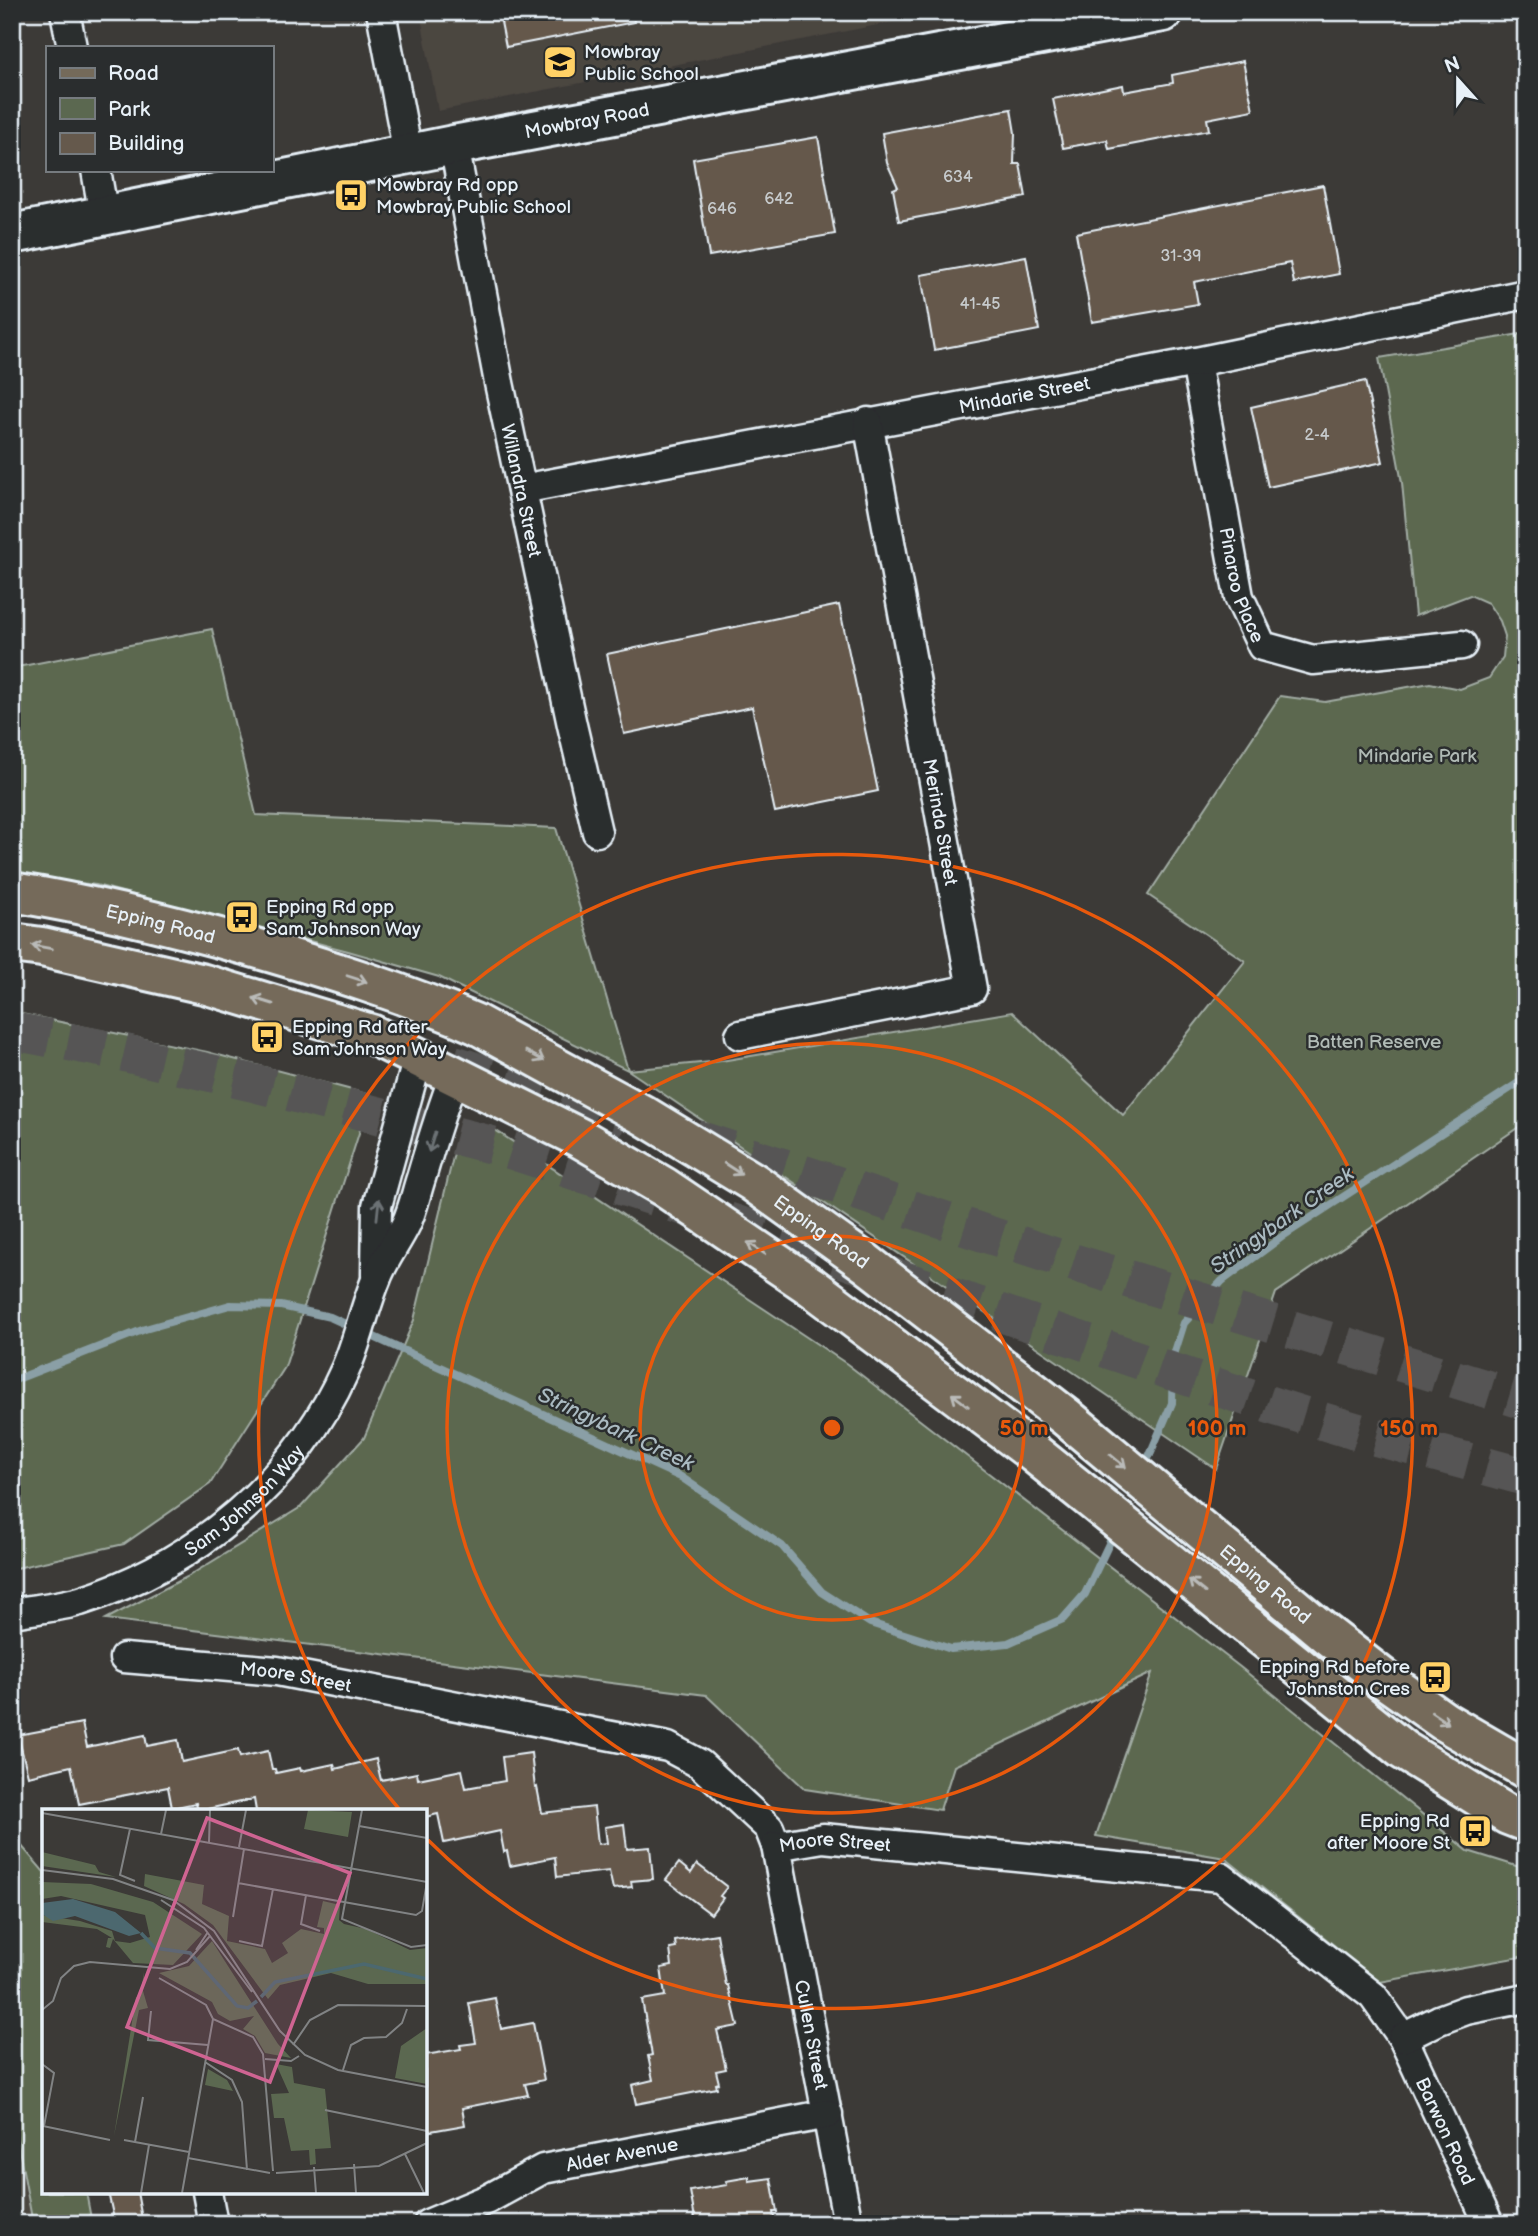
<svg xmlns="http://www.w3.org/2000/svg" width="1538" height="2236" viewBox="0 0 1538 2236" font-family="'Balsamiq Sans',sans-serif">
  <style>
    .built { fill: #4b4641 }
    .green { fill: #5b6850; stroke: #a2aca4; stroke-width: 2 }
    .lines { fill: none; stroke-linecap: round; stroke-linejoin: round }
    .stream { stroke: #8a9fa6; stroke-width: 8 }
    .building { fill: #65594c; stroke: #e8f1f8; stroke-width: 2 }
    .highway-tunnel { stroke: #565554; stroke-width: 38; stroke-dasharray: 38 19; stroke-linecap: butt }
    .street-casing { stroke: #e8f1f8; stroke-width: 33 }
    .secondary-casing { stroke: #e8f1f8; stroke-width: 44 }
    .primary-casing { stroke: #e8f1f8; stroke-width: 44 }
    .street { stroke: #2a2d2e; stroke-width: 28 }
    .secondary { stroke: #2a2d2e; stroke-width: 38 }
    .primary { stroke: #746a5a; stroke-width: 38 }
    .oneway { stroke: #babbb9 }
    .oneway2 { stroke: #6c7275 }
    .ring { fill: none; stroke: #e8590c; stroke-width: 3.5 }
    .labels { text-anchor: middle; stroke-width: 5; stroke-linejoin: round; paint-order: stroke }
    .number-label { font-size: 16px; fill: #c7cbcd }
    .poi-label { font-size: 19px; fill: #e8f1f8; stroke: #2a2d2e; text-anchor: start }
    .street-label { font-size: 19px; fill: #e8f1f8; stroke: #2a2d2e }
    .park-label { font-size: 19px; fill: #b0bab5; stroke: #2a2d2e }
    .water-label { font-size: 21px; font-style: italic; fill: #aabac1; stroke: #2a2d2e }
    .inset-river { fill: none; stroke: #4c686f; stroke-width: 3.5 }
    .inset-road { fill: none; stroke: #818384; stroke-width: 2 }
    .view { fill: #cf6492; fill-opacity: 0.15; stroke: #cf6492; stroke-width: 3.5 }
    .inset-edge { fill: none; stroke: #e8f1f8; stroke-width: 3.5 }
    .centre { fill: #e8590c; stroke: #2a2d2e; stroke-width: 3.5 }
    .ring-label { font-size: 21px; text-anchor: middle; font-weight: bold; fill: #e8590c; stroke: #2a2d2e; stroke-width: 5; stroke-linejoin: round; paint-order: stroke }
  </style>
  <rect width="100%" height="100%" fill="#3c3a37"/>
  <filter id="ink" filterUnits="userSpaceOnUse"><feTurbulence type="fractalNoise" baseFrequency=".0143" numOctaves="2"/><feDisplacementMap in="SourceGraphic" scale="14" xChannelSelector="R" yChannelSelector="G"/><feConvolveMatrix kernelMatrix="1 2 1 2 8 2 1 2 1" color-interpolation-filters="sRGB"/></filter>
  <g filter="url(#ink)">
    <g class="built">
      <polygon points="420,12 944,12 438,111"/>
      <polygon points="12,2112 33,2224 12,2224"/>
    </g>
    <g class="green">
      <polygon points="1526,333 1526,1122 1276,1293 1216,1469 628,1070 439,977 348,951 96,885 12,875 12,668 212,629 256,815 556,828 628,1070 721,1061 1012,1012 1123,1115 1245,961 1148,895 1280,696 1325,702 1430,683 1460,689 1489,678 1503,657 1505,636 1500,621 1488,603 1470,595 1415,616 1402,483 1379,358"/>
      <polygon points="12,1012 207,1052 371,1095 285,1367 210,1484 124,1544 12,1569"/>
      <polygon points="489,1126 847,1364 1240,1667 1468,1851 1526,1869 1526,1956 1380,1982 1225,1858 1096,1836 1152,1673 954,1766 940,1810 805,1789 706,1695 106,1619 187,1577 301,1507 364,1438 414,1320 454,1153"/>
      <polygon points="12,1801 20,1844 44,1872 44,2192 86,2192 92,2224 33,2224 12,2112 12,1921 17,1920 12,1895"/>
    </g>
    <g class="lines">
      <g class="stream">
        <polyline points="12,1381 145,1329 230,1305 281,1306 330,1317 681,1477 782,1546 822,1592 870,1623 951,1649 1008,1643 1063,1619 1085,1594 1115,1531"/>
        <polyline points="1144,1468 1172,1403 1173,1358 1184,1323 1222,1281 1283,1236 1526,1078"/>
      </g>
    </g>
    <g class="building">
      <polygon points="499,12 633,12 634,22 506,47"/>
      <polygon points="1243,61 1253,110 1207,119 1209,130 1109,149 1107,140 1063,148 1053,99 1123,85 1124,92 1173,83 1172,75"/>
      <polygon points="1011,109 1015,133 1014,164 1020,164 1026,197 899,221 893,189 898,187 887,163 882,133"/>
      <polygon points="818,137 835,234 709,256 693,159"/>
      <polygon points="1323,185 1339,274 1294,283 1290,263 1194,282 1198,304 1092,322 1076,233"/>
      <polygon points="1026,256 1039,330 934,350 921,275"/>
      <polygon points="1365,381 1383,462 1268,487 1251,407"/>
      <polygon points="839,605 878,791 775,812 752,707 624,734 607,654"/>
      <polygon points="82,1723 87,1747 145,1735 147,1746 178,1740 182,1762 238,1750 240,1757 268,1751 272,1769 275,1769 276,1773 300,1768 301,1771 334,1764 335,1769 376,1759 381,1780 417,1773 418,1779 462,1770 466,1788 505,1781 502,1757 531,1753 535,1788 537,1787 542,1813 594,1807 598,1844 607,1843 605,1827 624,1824 627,1849 650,1847 653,1879 631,1881 632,1887 613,1889 609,1871 557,1877 555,1857 510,1866 507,1851 504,1852 500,1831 444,1843 438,1814 425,1817 425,1811 256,1811 254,1799 198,1811 196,1803 172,1808 168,1787 79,1804 71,1766 28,1776 18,1735"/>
      <polygon points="679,1863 691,1873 697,1864 727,1887 720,1896 723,1898 711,1914 666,1880"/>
      <polygon points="717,1934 726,1985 728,1985 738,2026 717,2030 726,2069 716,2071 719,2083 716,2084 717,2088 636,2104 632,2085 653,2080 648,2056 652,2055 642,2000 665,1996 661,1968 672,1966 670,1949 676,1948 675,1941"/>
      <polygon points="495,1998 501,2029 533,2023 544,2080 525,2084 528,2095 462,2108 465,2125 425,2132 425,2055 461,2049 460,2045 476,2043 469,2003"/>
      <polygon points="749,2177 749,2181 771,2178 777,2212 773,2212 775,2224 696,2224 690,2191 727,2185 726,2181"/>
      <polygon points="108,2192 137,2192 143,2224 115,2224"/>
    </g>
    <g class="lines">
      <g class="highway-tunnel">
        <polyline points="12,1031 116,1051 258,1084 507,1149 795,1243 1276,1407 1365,1434 1526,1477"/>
        <polyline points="453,1064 627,1117"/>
        <polyline points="694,1138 1072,1262 1526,1401"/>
      </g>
      <g class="street-casing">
        <g id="street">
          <polyline points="65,12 72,47"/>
          <polyline points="381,12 408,154"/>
          <path id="s1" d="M 454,145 L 499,383 L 572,725 L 597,832"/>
          <polyline points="96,170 104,216"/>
          <path id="s2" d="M 1196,362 L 1239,597 L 1262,646 L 1313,660 L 1462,645"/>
          <path id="s3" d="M 522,489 L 1196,362 L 1526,294"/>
          <polyline points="740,1035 972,989 868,422"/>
          <polyline points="376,1275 377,1206 418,1058"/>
          <path id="s4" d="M 12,1613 C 34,1609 59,1607 80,1601 C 195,1565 296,1480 345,1370 C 358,1341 364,1309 376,1280 C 383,1260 397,1243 406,1224 C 413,1209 416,1193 421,1178 C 431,1144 441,1110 454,1077"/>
          <path id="s5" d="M 124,1658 L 277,1671 L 668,1747 L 700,1764 L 769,1828 L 776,1846 L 823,1838 L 1221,1877 L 1373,1996 L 1403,2038 L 1489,2224"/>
          <path id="s6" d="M 776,1846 L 848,2224"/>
          <polyline points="1403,2038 1439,2020 1466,2010 1526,1998"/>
          <polyline points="207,2192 213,2224"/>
          <path id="s7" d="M 428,2224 L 488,2199 L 543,2169 L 828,2114"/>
        </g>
      </g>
      <g class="secondary-casing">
        <g id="secondary">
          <path id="s8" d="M 12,234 L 454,145 L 1163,12"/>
        </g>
      </g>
      <g class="primary-casing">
        <g id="primary">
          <path id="s9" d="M 12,892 C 94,905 173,925 252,947 C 328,969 403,992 476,1024 L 643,1115 L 753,1182 L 866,1263 L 1066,1417 L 1326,1634 L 1384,1679 L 1445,1722 L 1526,1769"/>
          <polyline points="12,943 42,947 204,984 371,1034 580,1138 664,1187 812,1287 1035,1454 1403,1750 1508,1815 1526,1822"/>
        </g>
      </g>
      <use href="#street" class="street"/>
      <use href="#secondary" class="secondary"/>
      <use href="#primary" class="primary"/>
    </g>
    <defs><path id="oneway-shaft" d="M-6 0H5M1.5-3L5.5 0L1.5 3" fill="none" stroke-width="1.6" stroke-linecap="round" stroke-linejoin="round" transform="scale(1.75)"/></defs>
    <g class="oneway">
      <use href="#oneway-shaft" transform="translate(42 947) rotate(-170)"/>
      <use href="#oneway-shaft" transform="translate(357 979) rotate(18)"/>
      <use href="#oneway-shaft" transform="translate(263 1001) rotate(-163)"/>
      <use href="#oneway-shaft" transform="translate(535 1056) rotate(29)"/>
      <use href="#oneway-shaft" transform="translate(733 1169) rotate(33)"/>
      <use href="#oneway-shaft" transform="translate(756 1248) rotate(-146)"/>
      <use href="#oneway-shaft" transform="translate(960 1400) rotate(-143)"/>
      <use href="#oneway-shaft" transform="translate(1118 1461) rotate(40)"/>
      <use href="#oneway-shaft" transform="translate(1197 1586) rotate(-141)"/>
      <use href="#oneway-shaft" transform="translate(1440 1718) rotate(34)"/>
    </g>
    <g class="oneway2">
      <use href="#oneway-shaft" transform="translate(432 1142) rotate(107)"/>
      <use href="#oneway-shaft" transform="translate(378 1209) rotate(-84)"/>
    </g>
  </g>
  <g class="ring">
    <circle cx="832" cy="1428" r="192"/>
    <circle cx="832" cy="1428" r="385"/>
    <path d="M400 1810A577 577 0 1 1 428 1840"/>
  </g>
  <defs>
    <g id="school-square" transform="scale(1.75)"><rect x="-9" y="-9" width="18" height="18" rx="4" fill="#ffd166" stroke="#2a2d2e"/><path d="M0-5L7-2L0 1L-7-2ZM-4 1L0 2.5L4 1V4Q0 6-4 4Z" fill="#111"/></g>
    <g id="bus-square" transform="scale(1.75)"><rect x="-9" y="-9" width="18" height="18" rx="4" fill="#ffd166" stroke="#2a2d2e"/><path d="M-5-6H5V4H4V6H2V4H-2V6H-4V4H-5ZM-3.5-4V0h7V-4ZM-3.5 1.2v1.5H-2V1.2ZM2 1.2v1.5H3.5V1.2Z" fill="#111"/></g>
  </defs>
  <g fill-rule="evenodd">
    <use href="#school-square" x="560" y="62"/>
    <use href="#bus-square" x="351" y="195"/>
    <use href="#bus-square" x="242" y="917"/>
    <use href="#bus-square" x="267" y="1037"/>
    <use href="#bus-square" x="1435" y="1677"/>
    <use href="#bus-square" x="1475" y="1831"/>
  </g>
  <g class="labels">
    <g class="number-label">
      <text x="958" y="182">634</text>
      <text x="779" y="204">642</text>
      <text x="722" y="214">646</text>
      <text x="1181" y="261">31-39</text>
      <text x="980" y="309">41-45</text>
      <text x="1317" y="440">2-4</text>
    </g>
    <g class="poi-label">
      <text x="584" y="58">Mowbray<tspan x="584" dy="22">Public School</tspan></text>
      <text x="376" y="191">Mowbray Rd opp<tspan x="376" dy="22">Mowbray Public School</tspan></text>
      <text x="266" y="913">Epping Rd opp<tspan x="266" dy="22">Sam Johnson Way</tspan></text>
      <text x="292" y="1033">Epping Rd after<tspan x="292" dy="22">Sam Johnson Way</tspan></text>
      <text x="1410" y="1673" text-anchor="end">Epping Rd before<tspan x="1410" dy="22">Johnston Cres</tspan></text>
      <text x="1450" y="1827" text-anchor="end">Epping Rd<tspan x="1450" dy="22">after Moore St</tspan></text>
    </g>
    <g class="street-label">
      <text dy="7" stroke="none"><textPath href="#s8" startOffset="586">Mowbray Road</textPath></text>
      <text dy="7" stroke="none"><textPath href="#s3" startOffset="511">Mindarie Street</textPath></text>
      <text dy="7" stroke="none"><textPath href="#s1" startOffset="352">Willandra Street</textPath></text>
      <text dy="7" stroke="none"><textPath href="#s2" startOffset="228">Pinaroo Place</textPath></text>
      <text transform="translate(941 822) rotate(80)" y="7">Merinda Street</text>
      <text dy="7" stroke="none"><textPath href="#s9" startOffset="152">Epping Road</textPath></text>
      <text dy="7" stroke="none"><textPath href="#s9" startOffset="887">Epping Road</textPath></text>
      <text dy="7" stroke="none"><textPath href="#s4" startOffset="264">Sam Johnson Way</textPath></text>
      <text dy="7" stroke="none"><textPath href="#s9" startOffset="1454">Epping Road</textPath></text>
      <text dy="7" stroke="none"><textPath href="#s5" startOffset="173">Moore Street</textPath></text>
      <text dy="7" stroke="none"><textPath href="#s5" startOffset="761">Moore Street</textPath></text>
      <text dy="7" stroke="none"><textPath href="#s6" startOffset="192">Cullen Street</textPath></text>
      <text dy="7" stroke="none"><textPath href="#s5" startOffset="1496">Barwon Road</textPath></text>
      <text dy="7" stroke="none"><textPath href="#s7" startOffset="208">Alder Avenue</textPath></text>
    </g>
    <g class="park-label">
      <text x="1417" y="762">Mindarie Park</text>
      <text x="1374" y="1048">Batten Reserve</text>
    </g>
    <g class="water-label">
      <text transform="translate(1282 1220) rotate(-35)" y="7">Stringybark Creek</text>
      <text transform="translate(616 1429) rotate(25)" y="7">Stringybark Creek</text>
    </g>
  </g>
  <g transform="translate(42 1809)">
    <rect width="385" height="385" fill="#3c3a37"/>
    <path d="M 266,1 L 310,3 L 306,28 L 262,20 ZM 0,43 L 53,56 L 57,63 L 74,68 L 0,57 ZM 103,65 L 162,76 L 160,95 L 187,107 L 185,132 L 223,140 L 230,154 L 246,144 L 240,134 L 259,120 L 282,125 L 282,119 L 275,118 L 281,92 L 298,96 L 297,111 L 302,115 L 324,120 L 368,141 L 385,139 L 385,175 L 326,175 L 289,164 L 238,176 L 226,190 L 171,116 L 142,95 L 102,77 ZM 0,73 L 49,75 L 111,93 L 160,125 L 131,156 L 91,154 L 71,130 L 68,139 L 64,138 L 66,129 L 70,129 L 55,120 L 0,113 L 0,106 L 38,112 L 70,122 L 73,132 L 88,134 L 108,128 L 103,106 L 19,87 L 0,90 ZM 170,132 L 236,235 L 249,249 L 223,244 L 213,227 L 201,220 L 212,207 L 188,212 L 176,205 L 170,193 L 117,164 L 147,157 ZM 102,163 L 101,182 L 106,199 L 97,201 L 72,327 L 94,188 L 98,189 ZM 385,219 L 385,275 L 353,269 L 359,237 ZM 234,255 L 250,258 L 252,274 L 283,280 L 289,339 L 273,340 L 274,355 L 268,356 L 267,341 L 249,342 L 242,309 L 232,309 L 229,285 L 247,284 ZM 166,260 L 185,271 L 191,282 L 163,276 Z" fill="#5b6850"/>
    <path d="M 31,90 L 73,103 L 99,124 L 87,127 L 33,107 L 11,112 L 0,105 L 0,94 Z" fill="#4c686f"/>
    <path class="inset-river" d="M 99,124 L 113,139 L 148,144 L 195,197 L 206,199 L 215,192M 219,188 L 233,173 L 322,155 L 385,170"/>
    <path class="inset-road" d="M 320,1 L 300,110 L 369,138 L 385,136M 0,4 L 385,73M 317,17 L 385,29M 88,20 L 78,66 L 93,72M 119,25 L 124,1M 167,33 L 168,1M 197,38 L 204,1M 0,61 L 71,70 L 131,91 L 172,122 L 238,222 L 263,246 L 296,261 L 385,278M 196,74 L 374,106 L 380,102 L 385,73M 264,86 L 259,115 L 278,122M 119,91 L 162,119 L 210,183M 191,108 L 202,40M 197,132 L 220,137 L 231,80M 154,141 L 166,123M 117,169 L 164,196 L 171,210 L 211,228 L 221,245 L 231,362M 0,201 L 11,192 L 19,169 L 32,157 L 48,153 L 128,160 L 145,153 L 168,127M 109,202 L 106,231 L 166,236M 251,236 L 268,211 L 296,196 L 385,197M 223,250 L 249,252 L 257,247M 163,253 L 190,271 L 200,293 L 205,361M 0,255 L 12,264 L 2,317M 301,261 L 309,236 L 322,229 L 344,228 L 360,214 L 365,200M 283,301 L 385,322M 1,317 L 68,331M 82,331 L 147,343M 93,333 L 101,288M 363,345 L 382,384M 146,349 L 228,364M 312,355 L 314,384M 272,358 L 274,384M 234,364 L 337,357 L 385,334M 99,384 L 107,336M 140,384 L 171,210"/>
    <path class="view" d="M 165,9 L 308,64 L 228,273 L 85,218 Z"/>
    <rect width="385" height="385" class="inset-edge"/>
  </g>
  <circle cx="832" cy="1428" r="10" class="centre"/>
  <g class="ring-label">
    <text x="1024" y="1435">50 m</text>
    <text x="1217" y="1435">100 m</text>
    <text x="1409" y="1435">150 m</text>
  </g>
  <rect width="1538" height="2236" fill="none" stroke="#2a2d2e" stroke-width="42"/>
  <rect x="21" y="21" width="1496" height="2194" fill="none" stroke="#e8f1f8" stroke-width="2.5" filter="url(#ink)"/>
  <rect x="46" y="46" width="228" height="126" fill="#2a2d2e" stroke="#767b7f" stroke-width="2"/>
  <rect x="60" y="68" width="35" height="10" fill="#746a5a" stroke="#767b7f" stroke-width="2"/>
  <text x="108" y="80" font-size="21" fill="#e8f1f8">Road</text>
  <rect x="60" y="98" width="35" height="21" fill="#5b6850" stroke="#767b7f" stroke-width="2"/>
  <text x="108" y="116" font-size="21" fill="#e8f1f8">Park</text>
  <rect x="60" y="133" width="35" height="21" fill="#65594c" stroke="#767b7f" stroke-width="2"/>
  <text x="108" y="150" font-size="21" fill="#e8f1f8">Building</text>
  <g transform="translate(1458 80) rotate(339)" stroke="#2a2d2e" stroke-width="5" paint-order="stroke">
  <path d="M0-5L12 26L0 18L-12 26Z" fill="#e8f1f8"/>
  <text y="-10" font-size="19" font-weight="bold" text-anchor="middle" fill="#e8f1f8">N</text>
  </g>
</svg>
